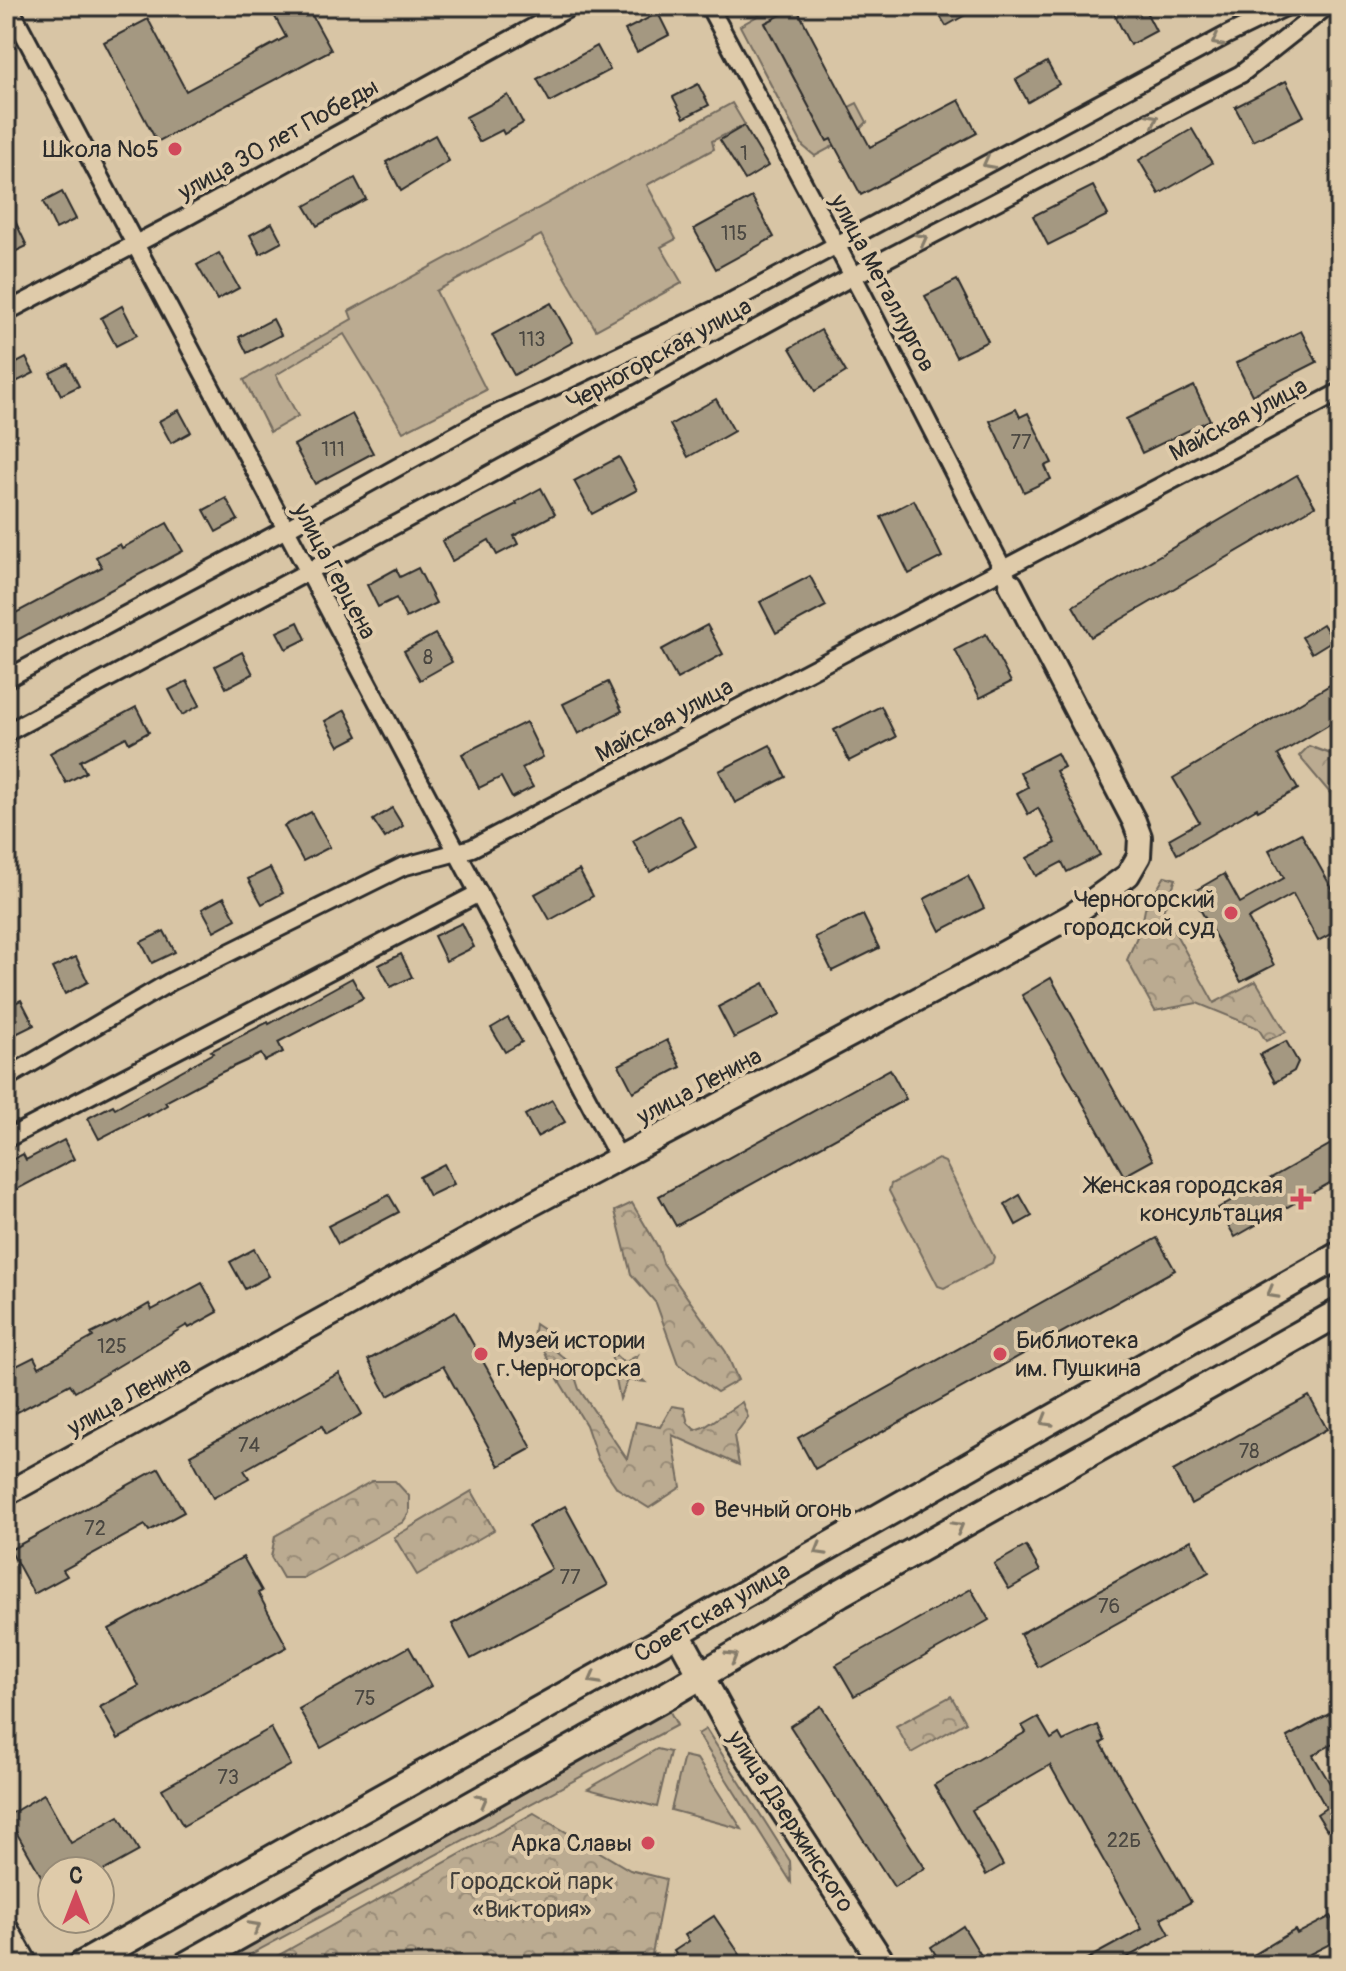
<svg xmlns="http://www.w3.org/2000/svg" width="1346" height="1971" viewBox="0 0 1346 1971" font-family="Pangolin,sans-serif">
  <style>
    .green { fill: #bbab91; stroke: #736b5e; stroke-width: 2 }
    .forest { fill: url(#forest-crowns); stroke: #736b5e; stroke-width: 2 }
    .building { fill: #a49881; stroke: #2b2b2b; stroke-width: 2 }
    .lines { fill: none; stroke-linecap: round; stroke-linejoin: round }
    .minor-casing { stroke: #2b2b2b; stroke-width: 22 }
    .tertiary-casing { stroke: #2b2b2b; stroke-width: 28 }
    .secondary-casing { stroke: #2b2b2b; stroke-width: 30 }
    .primary-casing { stroke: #2b2b2b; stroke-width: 32 }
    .minor { stroke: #dfcbaa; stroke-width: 16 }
    .tertiary { stroke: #dfcbaa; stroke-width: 22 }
    .secondary { stroke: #dfcbaa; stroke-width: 24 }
    .primary { stroke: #dfcbaa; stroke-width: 26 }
    .oneway { stroke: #857b6a }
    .poi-dot { fill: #d1495b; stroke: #dfcbaa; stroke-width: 3 }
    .labels { text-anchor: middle; stroke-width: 8; stroke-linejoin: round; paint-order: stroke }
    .number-label { font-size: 20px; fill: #494640 }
    .street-label { font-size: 24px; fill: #2b2b2b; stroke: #dfcbaa }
    .poi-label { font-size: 24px; fill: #2b2b2b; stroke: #dfcbaa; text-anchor: end }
    .park-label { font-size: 24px; fill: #413e3a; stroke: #dfcbaa }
  </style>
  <defs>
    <pattern id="forest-crowns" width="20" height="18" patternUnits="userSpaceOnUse" patternTransform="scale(2)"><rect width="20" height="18" fill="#bbab91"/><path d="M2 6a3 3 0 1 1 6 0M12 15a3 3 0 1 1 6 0" fill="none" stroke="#988b77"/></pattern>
  </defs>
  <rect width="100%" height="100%" fill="#d8c5a5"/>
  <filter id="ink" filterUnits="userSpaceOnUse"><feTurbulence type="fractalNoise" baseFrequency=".0125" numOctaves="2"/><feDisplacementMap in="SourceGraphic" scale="16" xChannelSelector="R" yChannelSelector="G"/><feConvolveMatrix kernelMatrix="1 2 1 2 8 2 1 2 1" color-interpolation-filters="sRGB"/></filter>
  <g filter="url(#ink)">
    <g class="green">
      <polygon points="775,6 796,7 765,24 827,141 858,125 849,107 857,103 867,122 854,135 815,156 803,146 740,26"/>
      <polygon points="732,103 745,125 712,141 714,149 647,185 676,239 661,247 682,283 596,330 541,235 436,291 486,390 403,432 344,334 276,375 298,416 270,432 244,380 352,319 349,311"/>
      <polygon points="938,1159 945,1162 994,1257 992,1263 944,1288 938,1286 889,1191 891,1184"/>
      <polygon points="610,1350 624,1363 638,1355 632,1370 645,1382 628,1380 620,1399 616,1379 599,1377 614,1368"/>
      <polygon points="668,1708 677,1725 231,1965 212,1965"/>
      <polygon points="706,1729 790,1861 791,1882 698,1734"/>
      <polygon points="657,1749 670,1752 657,1807 588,1789"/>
      <polygon points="684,1756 697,1759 742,1829 671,1810"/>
    </g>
    <g class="forest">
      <polygon points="1309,746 1333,755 1340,754 1340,805 1299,756"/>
      <polygon points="1165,876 1176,879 1163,911 1214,1003 1256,981 1286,1032 1266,1041 1258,1028 1197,1003 1155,1011 1127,960 1142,925 1145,909"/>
      <polygon points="632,1203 658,1247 663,1263 726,1352 738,1380 717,1392 678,1364 656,1303 631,1274 615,1211"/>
      <polygon points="535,1324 551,1335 557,1352 571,1364 579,1389 627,1459 636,1422 660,1427 672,1406 684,1408 688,1423 695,1430 706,1426 742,1402 748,1417 734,1436 739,1465 672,1435 681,1487 649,1508 617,1488 598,1460 586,1425 552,1369 543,1348 532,1344"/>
      <polygon points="372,1481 395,1481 409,1496 409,1513 403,1522 303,1578 283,1578 271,1557 275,1536"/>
      <polygon points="472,1491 494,1530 417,1575 394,1537"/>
      <polygon points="951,1696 966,1722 911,1753 896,1726"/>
      <polygon points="534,1813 630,1870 666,1879 650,1965 261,1965"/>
    </g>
    <g class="building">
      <polygon points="269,6 307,6 331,50 157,142 104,42 148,19 186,91 286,37"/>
      <polygon points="934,6 981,6 946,26"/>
      <polygon points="1110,6 1143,6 1156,31 1130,45"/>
      <polygon points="796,7 870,147 959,100 977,133 861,195 831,139 827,141 765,23"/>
      <polygon points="658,13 669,35 637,52 625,30"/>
      <polygon points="597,46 610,70 550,102 537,79"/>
      <polygon points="1047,62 1059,84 1028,102 1016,80"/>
      <polygon points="1286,81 1304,116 1253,141 1235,107"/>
      <polygon points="698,84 709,105 684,118 673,97"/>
      <polygon points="508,95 523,123 504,134 502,130 479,142 466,117"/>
      <polygon points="744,126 768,166 745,180 720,140"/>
      <polygon points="1192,129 1212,163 1159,194 1139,160"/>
      <polygon points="435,135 449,161 401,191 386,162"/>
      <polygon points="355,178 366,199 317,226 305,206"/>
      <polygon points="1093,186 1108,215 1048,245 1033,216"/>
      <polygon points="62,192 76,219 56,229 43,202"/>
      <polygon points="752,197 774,237 716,269 694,229"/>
      <polygon points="6,202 27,246 6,256"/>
      <polygon points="272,223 282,242 260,254 250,235"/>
      <polygon points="219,253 239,288 217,300 197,265"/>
      <polygon points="957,280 988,341 956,357 925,296"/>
      <polygon points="551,303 573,342 514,375 492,335"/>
      <polygon points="122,306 137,335 116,346 101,318"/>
      <polygon points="273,319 281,335 247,353 239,337"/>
      <polygon points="821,330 846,372 815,391 790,348"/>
      <polygon points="1301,331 1317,362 1252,395 1236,363"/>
      <polygon points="26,358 34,373 16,382 9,367"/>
      <polygon points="68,364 79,386 61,395 50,373"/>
      <polygon points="1194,386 1210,420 1142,453 1126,419"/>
      <polygon points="716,399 734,431 688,457 670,425"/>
      <polygon points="1016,409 1020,417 1028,413 1052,463 1045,466 1051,479 1024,492 990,421"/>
      <polygon points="179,410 191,432 171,443 159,421"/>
      <polygon points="352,414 373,453 315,484 294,445"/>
      <polygon points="619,457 637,490 592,514 574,481"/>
      <polygon points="1297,475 1315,506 1091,637 1073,606"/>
      <polygon points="541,488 555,514 514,536 518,544 497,555 489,540 452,561 442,541 517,504 516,502"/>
      <polygon points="226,498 238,520 216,532 204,510"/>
      <polygon points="914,500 942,557 909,574 881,517"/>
      <polygon points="167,523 183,551 6,646 6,618 102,567 96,557 120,544 122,548"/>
      <polygon points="418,568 436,603 406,618 396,598 378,607 367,585 396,569 400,577"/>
      <polygon points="810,576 826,606 776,633 760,602"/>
      <polygon points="298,622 306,639 286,649 277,632"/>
      <polygon points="1323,624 1333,640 1312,653 1302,637"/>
      <polygon points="707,625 723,654 677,679 661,650"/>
      <polygon points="435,634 452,662 420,680 404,651"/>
      <polygon points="986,634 1011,682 980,698 955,650"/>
      <polygon points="242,652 253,674 226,688 215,666"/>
      <polygon points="1340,679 1340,718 1278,755 1298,789 1258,811 1257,808 1177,854 1169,839 1199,822 1173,778"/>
      <polygon points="187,681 200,705 182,715 169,690"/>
      <polygon points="608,682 622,711 578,734 563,704"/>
      <polygon points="881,706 896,737 849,761 834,730"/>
      <polygon points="136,707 149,732 129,743 126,737 80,761 86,772 66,783 50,753"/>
      <polygon points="345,710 358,736 339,746 325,721"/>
      <polygon points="526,722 543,757 522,768 533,787 512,798 501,777 479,788 462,754"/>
      <polygon points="770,745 786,777 735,803 719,771"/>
      <polygon points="1057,753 1064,767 1056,771 1100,855 1067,872 1062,862 1036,876 1027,858 1056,843 1038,808 1028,814 1017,793 1028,787 1020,772"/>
      <polygon points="392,808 403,826 385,838 373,820"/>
      <polygon points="311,812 330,847 303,861 284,826"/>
      <polygon points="679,815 696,846 650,872 633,841"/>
      <polygon points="1301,833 1340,903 1340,929 1318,941 1293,894 1248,919 1274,965 1241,982 1191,893 1224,874 1240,903 1284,878 1269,850"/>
      <polygon points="270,868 283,893 262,904 248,879"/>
      <polygon points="579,870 593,896 550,920 535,894"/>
      <polygon points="968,876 984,908 940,931 924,899"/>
      <polygon points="224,897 236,919 214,931 202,909"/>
      <polygon points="863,915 879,948 832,971 815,937"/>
      <polygon points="462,923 474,947 446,961 434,936"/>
      <polygon points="164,931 175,952 152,963 141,942"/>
      <polygon points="401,954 412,977 391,987 379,965"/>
      <polygon points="76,957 88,982 65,994 52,968"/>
      <polygon points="352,978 363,998 278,1042 283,1052 265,1061 261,1054 222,1072 165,1102 167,1105 148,1116 147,1114 99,1139 88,1118 113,1105 115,1108 213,1053 211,1051 268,1022 269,1024"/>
      <polygon points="1051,978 1153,1160 1124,1176 1022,995"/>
      <polygon points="764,983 780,1015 734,1038 718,1007"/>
      <polygon points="21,1000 34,1025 6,1039 6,1007"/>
      <polygon points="508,1018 522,1042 505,1052 491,1028"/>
      <polygon points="667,1040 681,1067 633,1092 619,1065"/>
      <polygon points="1286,1041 1298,1062 1294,1071 1275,1082 1260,1055"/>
      <polygon points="890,1069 906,1099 676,1226 659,1196"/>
      <polygon points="552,1100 565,1122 537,1137 525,1115"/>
      <polygon points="1340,1139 1340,1177 1235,1237 1218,1208"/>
      <polygon points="64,1140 74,1159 12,1192 6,1180 6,1163 23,1154 26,1160"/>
      <polygon points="444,1164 454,1184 429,1196 419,1177"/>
      <polygon points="389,1195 399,1212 338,1244 328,1226"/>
      <polygon points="1020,1195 1032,1216 1016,1225 1005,1204"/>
      <polygon points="1157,1238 1175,1270 815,1469 798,1438"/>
      <polygon points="254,1249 269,1276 245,1289 230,1262"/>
      <polygon points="202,1283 218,1312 189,1328 187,1325 75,1392 70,1384 6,1418 6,1371 34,1357 39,1367 93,1337 91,1334 115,1322 116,1323 149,1304 152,1310"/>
      <polygon points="455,1312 532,1448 499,1466 443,1366 388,1396 368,1360"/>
      <polygon points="339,1373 362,1414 326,1434 322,1426 244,1470 249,1478 213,1498 190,1455"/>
      <polygon points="1309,1396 1327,1429 1191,1504 1173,1471"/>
      <polygon points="159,1468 184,1512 149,1531 145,1525 63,1570 67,1576 34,1594 10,1550"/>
      <polygon points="565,1506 608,1585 471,1659 452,1624 552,1569 528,1526"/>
      <polygon points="1191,1540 1209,1572 1038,1667 1020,1634"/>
      <polygon points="1026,1546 1040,1571 1009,1589 994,1564"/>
      <polygon points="243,1557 262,1591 258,1593 287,1647 118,1739 100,1707 139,1686 109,1629"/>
      <polygon points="971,1589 989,1620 854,1696 836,1665"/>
      <polygon points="409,1647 431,1686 321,1748 299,1709"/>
      <polygon points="821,1706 925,1868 894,1887 790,1726"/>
      <polygon points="1340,1708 1340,1740 1313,1755 1340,1800 1340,1834 1335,1825 1327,1830 1317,1814 1326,1808 1287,1737"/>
      <polygon points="1038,1717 1051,1739 1059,1734 1063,1741 1098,1725 1105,1741 1101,1743 1191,1902 1161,1918 1170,1934 1113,1965 1076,1965 1142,1929 1050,1765 972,1810 1003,1865 986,1875 934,1785 1026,1732 1022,1726"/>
      <polygon points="271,1728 291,1765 183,1826 162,1789"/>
      <polygon points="44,1794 71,1843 119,1816 139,1851 103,1871 52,1871 52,1895 7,1816"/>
      <polygon points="714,1916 747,1965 683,1965 674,1951 689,1941 685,1935"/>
      <polygon points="1331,1916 1340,1934 1340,1939 1310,1954 1316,1965 1237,1965 1295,1930 1297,1934"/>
      <polygon points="963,1926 987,1965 942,1965 931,1947"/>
    </g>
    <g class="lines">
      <g class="minor-casing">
        <g id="minor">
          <polyline points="9,6 619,1158"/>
          <polyline points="709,6 863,295 1008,579"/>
          <polyline points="6,312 183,219 572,6"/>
          <polyline points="6,679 286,529 479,422 723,306 1227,35 1287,6"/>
          <polyline points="6,733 485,477 853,276 1241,74 1327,6"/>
          <polyline points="6,1078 170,982 402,867 472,848 1340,392"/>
          <polyline points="6,1139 479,893"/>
          <polyline points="6,1922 30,1965"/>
        </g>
      </g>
      <g class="tertiary-casing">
        <polyline id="tertiary" points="6,1494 508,1217 986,963 1071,916 1128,875 1139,856 1140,837 1134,821 1011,585"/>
      </g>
      <g class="secondary-casing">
        <polyline id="secondary" points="677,1632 732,1732 884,1965"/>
      </g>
      <g class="primary-casing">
        <g id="primary">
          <polyline points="82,1965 650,1648 1340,1255"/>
          <polyline points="187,1965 668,1695 840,1593 1340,1312"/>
        </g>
      </g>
      <use href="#minor" class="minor"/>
      <use href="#tertiary" class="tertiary"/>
      <use href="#secondary" class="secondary"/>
      <use href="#primary" class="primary"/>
    </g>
    <defs><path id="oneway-chevron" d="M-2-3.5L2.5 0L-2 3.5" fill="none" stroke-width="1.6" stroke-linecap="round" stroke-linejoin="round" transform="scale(2)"/></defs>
    <g class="oneway">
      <use href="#oneway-chevron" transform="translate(1217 41) rotate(152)"/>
      <use href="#oneway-chevron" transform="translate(1153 119) rotate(-27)"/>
      <use href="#oneway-chevron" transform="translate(988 163) rotate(152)"/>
      <use href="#oneway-chevron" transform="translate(922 239) rotate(-28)"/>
      <use href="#oneway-chevron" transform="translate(1272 1293) rotate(151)"/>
      <use href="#oneway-chevron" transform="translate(1046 1421) rotate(150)"/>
      <use href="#oneway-chevron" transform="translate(958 1527) rotate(-29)"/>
      <use href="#oneway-chevron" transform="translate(820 1550) rotate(150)"/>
      <use href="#oneway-chevron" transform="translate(732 1657) rotate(-31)"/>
      <use href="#oneway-chevron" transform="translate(594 1679) rotate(151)"/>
      <use href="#oneway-chevron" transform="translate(482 1800) rotate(-29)"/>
      <use href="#oneway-chevron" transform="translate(255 1927) rotate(-29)"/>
    </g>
  </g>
  <g class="poi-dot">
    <circle cx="175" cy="149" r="8"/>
    <circle cx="1231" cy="913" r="8"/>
    <path d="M1297 1187h8v8h8v8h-8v8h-8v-8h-8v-8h8z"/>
    <circle cx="481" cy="1354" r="8"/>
    <circle cx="1000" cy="1354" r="8"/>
    <circle cx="698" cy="1509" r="8"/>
    <circle cx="648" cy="1843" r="8"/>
  </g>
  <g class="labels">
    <g class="number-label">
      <text x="744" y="160">1</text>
      <text x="734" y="240">115</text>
      <text x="532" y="346">113</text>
      <text x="1021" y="449">77</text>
      <text x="333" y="456">111</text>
      <text x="428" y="664">8</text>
      <text x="112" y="1353">125</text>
      <text x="249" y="1452">74</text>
      <text x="1249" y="1458">78</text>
      <text x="95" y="1535">72</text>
      <text x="570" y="1584">77</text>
      <text x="1109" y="1613">76</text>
      <text x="365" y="1705">75</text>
      <text x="228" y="1784">73</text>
      <text x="1124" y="1847">22Б</text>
    </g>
    <g class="street-label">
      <text transform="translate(278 139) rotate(-29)" y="8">улица 30 лет Победы</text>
      <text transform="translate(883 283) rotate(62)" y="8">улица Металлургов</text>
      <text transform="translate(659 354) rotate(-29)" y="8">Черногорская улица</text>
      <text transform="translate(1238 419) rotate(-28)" y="8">Майская улица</text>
      <text transform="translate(335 571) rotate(62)" y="8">улица Герцена</text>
      <text transform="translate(664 720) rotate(-28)" y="8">Майская улица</text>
      <text transform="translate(699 1086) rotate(-28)" y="8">улица Ленина</text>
      <text transform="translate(129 1396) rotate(-29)" y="8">улица Ленина</text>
      <text transform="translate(712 1612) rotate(-30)" y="8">Советская улица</text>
      <text transform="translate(791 1821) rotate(57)" y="8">улица Дзержинского</text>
    </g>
    <g class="poi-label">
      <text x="159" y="157">Школа №5</text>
      <text x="1215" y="907">Черногорский<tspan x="1215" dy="28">городской суд</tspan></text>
      <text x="1283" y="1193">Женская городская<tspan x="1283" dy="28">консультация</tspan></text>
      <text x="497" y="1348" text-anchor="start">Музей истории<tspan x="497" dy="28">г.Черногорска</tspan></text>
      <text x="1016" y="1348" text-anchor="start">Библиотека<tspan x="1016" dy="28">им. Пушкина</tspan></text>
      <text x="714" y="1517" text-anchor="start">Вечный огонь</text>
      <text x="632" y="1851">Арка Славы</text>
    </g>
    <g class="park-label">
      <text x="532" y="1889">Городской парк<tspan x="532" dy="28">«Виктория»</tspan></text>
    </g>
  </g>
  <rect width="1346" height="1971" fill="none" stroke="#dfcbaa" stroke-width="32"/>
  <rect x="16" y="16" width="1314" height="1939" fill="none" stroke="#2b2b2b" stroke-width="3" filter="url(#ink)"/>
  <g transform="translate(76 1895)"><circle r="38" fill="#dfcbaa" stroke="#978b77" stroke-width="2"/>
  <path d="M0-6L14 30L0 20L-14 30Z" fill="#d1495b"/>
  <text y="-12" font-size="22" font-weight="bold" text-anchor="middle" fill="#2b2b2b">С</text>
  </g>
</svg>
